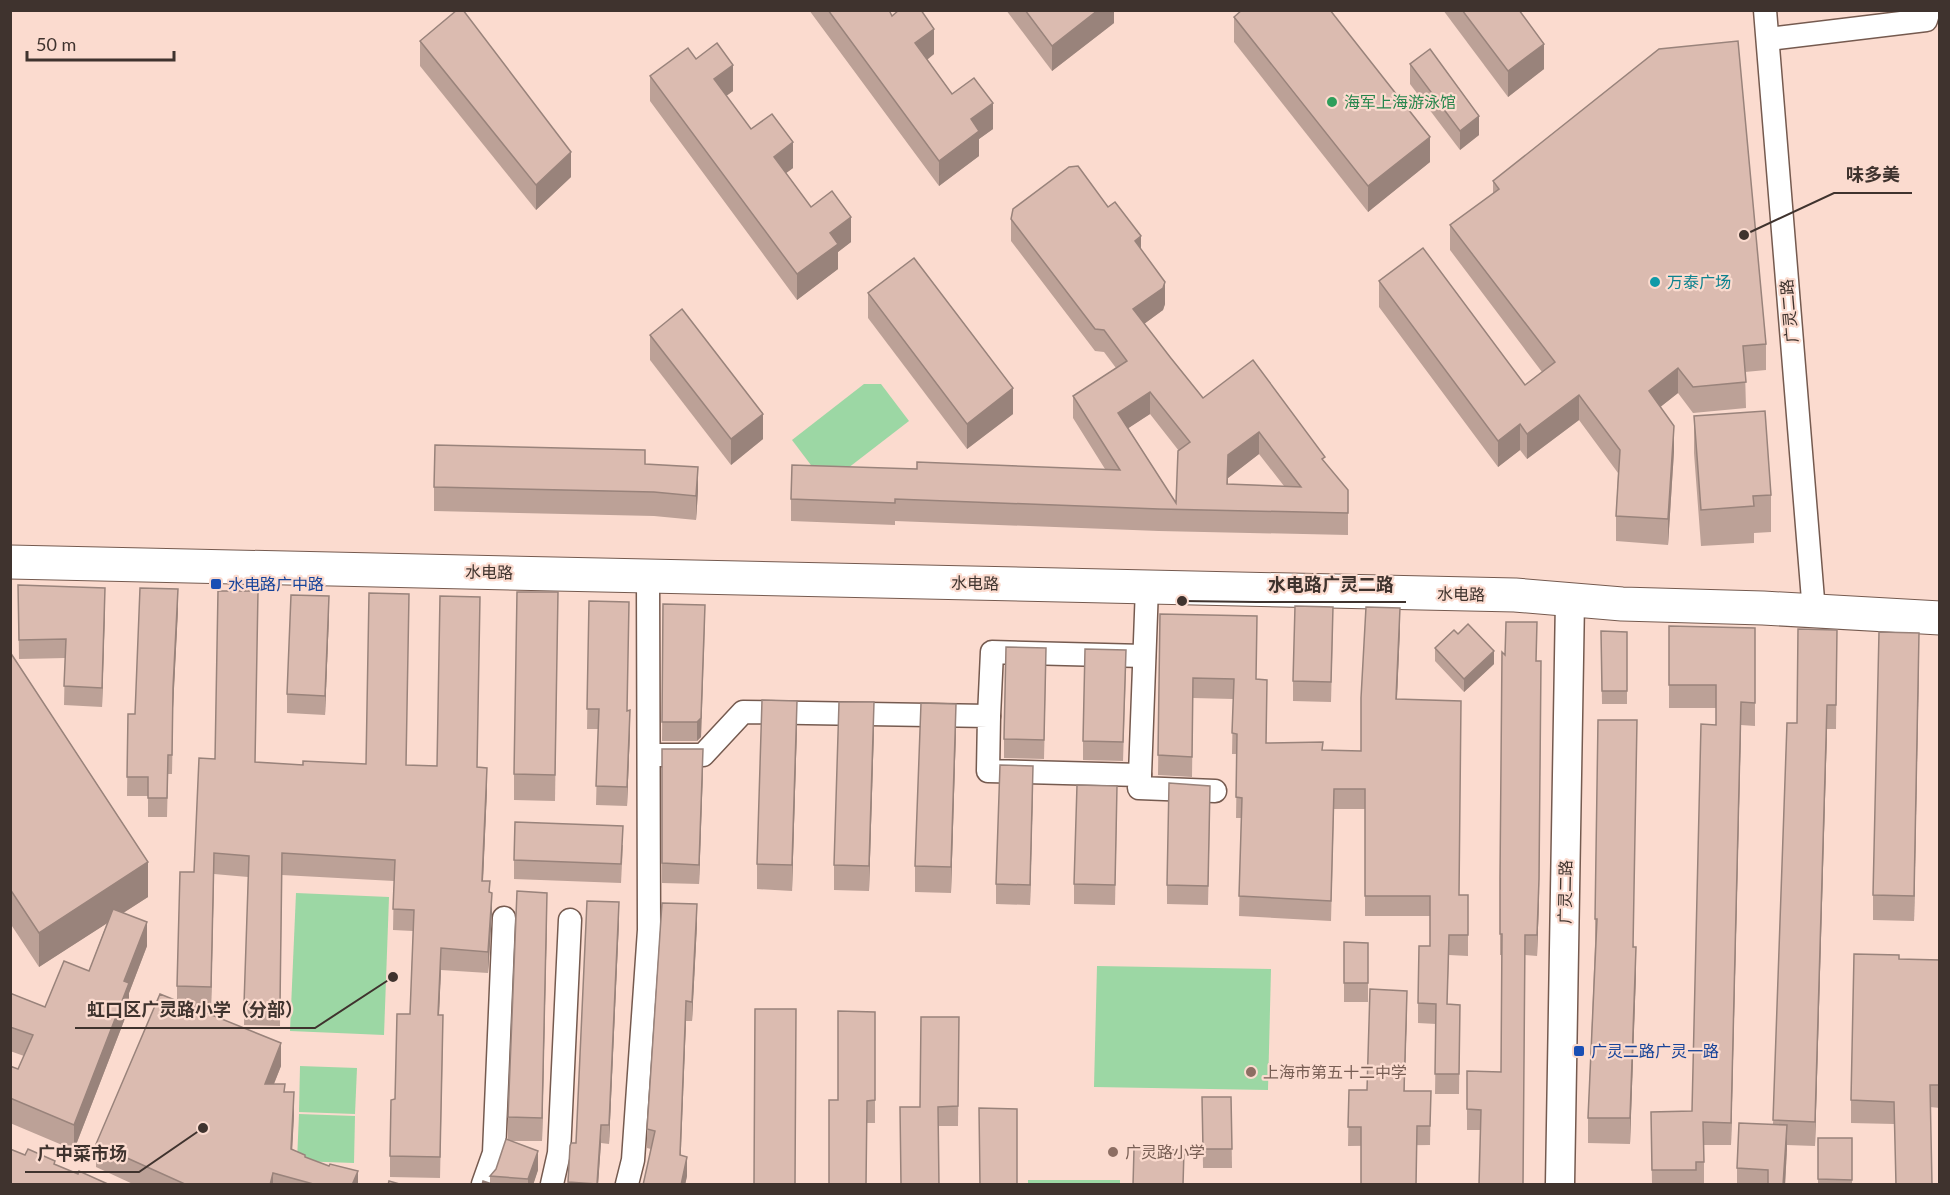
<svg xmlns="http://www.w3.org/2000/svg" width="1950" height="1195" viewBox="0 0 1950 1195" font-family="Lato,'Noto Sans SC',sans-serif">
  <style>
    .green { fill: #9cd7a4 }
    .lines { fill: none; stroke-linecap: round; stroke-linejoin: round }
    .minor-casing { stroke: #755a4f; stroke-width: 25 }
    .tertiary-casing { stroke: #755a4f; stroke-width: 31 }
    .secondary-casing { stroke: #755a4f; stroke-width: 35 }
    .minor { stroke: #fff; stroke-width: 22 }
    .tertiary { stroke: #fff; stroke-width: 28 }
    .secondary { stroke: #fff; stroke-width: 33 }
    .wall { fill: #bca197; fill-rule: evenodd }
    .shaded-wall { fill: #99837b }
    .building { fill: #dbbbb0; stroke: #99837b; stroke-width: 1.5; fill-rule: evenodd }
    .leisure-dot { fill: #2e9e5b; stroke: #fbdbcf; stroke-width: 2 }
    .culture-dot { fill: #0f9aa8; stroke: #fbdbcf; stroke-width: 2 }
    .transit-dot { fill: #1a4fb4; stroke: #fbdbcf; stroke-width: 2 }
    .education-dot { fill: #8d6e63; stroke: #fbdbcf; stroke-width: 2 }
    .labels { text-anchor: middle; stroke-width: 4.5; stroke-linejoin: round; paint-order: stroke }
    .leisure-label { font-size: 16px; fill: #27864d; stroke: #fbdbcf; text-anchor: start }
    .culture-label { font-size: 16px; fill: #0d838f; stroke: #fbdbcf; text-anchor: start }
    .street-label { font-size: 16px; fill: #3f332e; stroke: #fbdbcf }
    .transit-label { font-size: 16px; fill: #164399; stroke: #fbdbcf; text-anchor: start }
    .education-label { font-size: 16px; fill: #785e54; stroke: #fbdbcf; text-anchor: start }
    .leader { fill: none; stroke: #3f332e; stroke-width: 2 }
    .callout-dot { fill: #3f332e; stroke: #fbdbcf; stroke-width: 2 }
    .callout-label { font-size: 18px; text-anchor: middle; font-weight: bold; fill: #3f332e; stroke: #fbdbcf; stroke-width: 4.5; stroke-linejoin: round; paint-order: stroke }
  </style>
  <rect width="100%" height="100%" fill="#fbdbcf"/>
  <g class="green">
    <polygon points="864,384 881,384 909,421 826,485 792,440"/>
    <polygon points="296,893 389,897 384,1035 290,1031"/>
    <polygon points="1097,966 1271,969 1268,1090 1094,1087"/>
    <polygon points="300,1066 357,1068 355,1114 299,1112"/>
    <polygon points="299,1114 355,1116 354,1163 297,1161"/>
    <rect x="1028" y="1180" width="92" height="4"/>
  </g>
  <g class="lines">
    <g class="minor-casing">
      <g id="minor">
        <polyline points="1765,10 1814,612"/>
        <polyline points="1768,39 1926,20 1929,10"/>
        <polyline points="989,716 992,652 1144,656"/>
        <polyline points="649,755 703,755 743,712 989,716 988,771 1140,775 1139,788 1215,791"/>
        <polyline points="1140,775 1147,587"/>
        <polyline points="483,1184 494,1153 504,918"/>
        <polyline points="552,1184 559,1153 570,920"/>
        <polyline points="627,1184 633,1160 649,930 648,575"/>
      </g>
    </g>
    <g class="tertiary-casing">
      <polyline id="tertiary" points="1560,1184 1570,600"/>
    </g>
    <g class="secondary-casing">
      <polyline id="secondary" points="10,562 1515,595 1622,604 1763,608 1940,618"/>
    </g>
    <use href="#minor" class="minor"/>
    <use href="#tertiary" class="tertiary"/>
    <use href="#secondary" class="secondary"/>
  </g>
  <g class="wall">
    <polygon points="809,10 889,10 892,16 934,54 927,60 952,94 993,129 979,139 979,156 939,186"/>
    <polygon points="1006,10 1114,10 1114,23 1052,71"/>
    <polygon points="1443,10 1519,10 1544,69 1508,97"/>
    <polygon points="1234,17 1430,162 1368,212 1234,42"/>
    <polygon points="420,41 571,177 536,210 420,66"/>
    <polygon points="696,59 733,91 726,96 751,129 793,168 786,173 811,207 851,242 838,252 838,269 797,300 650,101 650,76"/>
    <polygon points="1410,64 1479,135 1460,150 1410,84"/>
    <polygon points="1493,181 1766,344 1766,370 1745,372 1746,408 1693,413 1678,393 1660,407 1674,451 1668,545 1616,541 1616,516 1618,473 1579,420 1527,459 1520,450 1498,467 1379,307 1379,281 1525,385 1542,372 1450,250 1450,225 1493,194"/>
    <path d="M 1108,207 L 1141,249 L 1165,304 L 1163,310 L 1144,324 L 1203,398 L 1325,462 L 1348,513 L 1348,535 L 1159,531 L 895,521 L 895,525 L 791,521 L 791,499 L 917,469 L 1105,469 L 1073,418 L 1073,396 L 1116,368 L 1104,352 L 1095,351 L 1011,241 L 1011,219 ZM 1150,414 L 1179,451 L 1176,503 L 1128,428 ZM 1259,454 L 1284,486 L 1228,484 L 1228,478 Z"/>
    <polygon points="868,293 1013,414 967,449 868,318"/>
    <polygon points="650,335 763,439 731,465 650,360"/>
    <polygon points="1694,416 1771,495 1771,532 1754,533 1754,543 1701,546 1694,453"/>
    <polygon points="645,464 698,491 696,520 654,516 434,511 434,487"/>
    <polygon points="18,585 105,608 102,707 64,705 65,658 19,659"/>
    <polygon points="558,592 555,801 514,800 514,774"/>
    <polygon points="589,601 627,711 630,730 627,806 596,805 598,729 587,729"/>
    <polygon points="663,604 705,624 701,737 697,741 662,741"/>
    <polygon points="178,609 173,708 172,774 168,774 167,817 148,817 148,796 127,796 128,714 135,714"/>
    <polygon points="1160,614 1256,679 1267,700 1266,743 1323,751 1361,751 1400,628 1397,699 1459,895 1468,895 1468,956 1449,955 1447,1004 1460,1005 1459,1094 1435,1094 1436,1024 1418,1023 1418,1003 1430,946 1430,916 1365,916 1365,809 1334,809 1331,921 1239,916 1241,818 1236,818 1237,754 1232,754 1233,699 1193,698 1192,777 1158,775"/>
    <polygon points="329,615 325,715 287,713 287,694"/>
    <polygon points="1669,626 1755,628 1755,726 1741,725 1731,1145 1704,1145 1704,1185 1652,1185 1651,1112 1692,1111 1716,725 1716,708 1669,708"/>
    <polygon points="1333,627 1331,702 1293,701 1293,681"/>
    <polygon points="1837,630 1836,729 1827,729 1815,1146 1787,1145 1785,1185 1737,1185 1737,1168 1773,1124 1787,723 1797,723"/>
    <polygon points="1601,631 1627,632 1627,704 1602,704"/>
    <polygon points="1458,634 1494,664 1464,692 1435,661 1435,648"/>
    <polygon points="10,652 148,897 123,913 147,946 129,993 129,1008 74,1150 10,1123 10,1066 18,1069 24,1056 10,1051 10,993 45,1007 89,971 107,923 39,967 10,923"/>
    <polygon points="1919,659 1914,921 1873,920 1873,895"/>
    <polygon points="1536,661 1539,899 1537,956 1525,955 1523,1185 1480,1130 1467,1130 1467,1071 1501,1072 1502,955 1500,955 1500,878"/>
    <polygon points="1046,667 1044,759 1004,758 1004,739"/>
    <polygon points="1126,669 1123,761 1083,760 1083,741"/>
    <polygon points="1598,720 1634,947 1636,973 1630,1144 1588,1143 1588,1118 1595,944 1595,919"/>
    <polygon points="797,726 792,891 757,889 757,864"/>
    <polygon points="874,728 869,891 834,890 834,865"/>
    <polygon points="956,729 951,893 915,892 915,866"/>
    <polygon points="662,749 703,768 699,884 662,883"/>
    <polygon points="215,759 303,765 366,764 477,767 487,789 483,881 490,892 492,914 488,973 441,970 439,1015 443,1036 440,1178 390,1177 390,1156 395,1099 410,1014 413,931 393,930 394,881 282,875 280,1026 244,1025 248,877 214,874 211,1008 194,1008 281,1066 274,1084 285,1092 294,1115 292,1149 305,1158 358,1185 135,1185 96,1167 96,1144 177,1001 177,986 194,872"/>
    <polygon points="1033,786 1030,905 996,904 996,884"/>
    <polygon points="1117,805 1115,905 1074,904 1074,884"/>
    <polygon points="1210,806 1208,905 1167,904 1167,885"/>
    <polygon points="623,845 621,883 514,879 514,860"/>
    <polygon points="547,916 542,1141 510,1141 538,1170 533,1185 482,1185 490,1183 490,1176 496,1169 508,1140 508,1117"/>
    <polygon points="619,921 609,1144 601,1143 598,1185 568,1185 570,1146 576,1143"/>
    <polygon points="697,924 692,1021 686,1021 680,1155 687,1176 685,1185 643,1185 651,1149 647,1148 647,1129"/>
    <polygon points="1344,942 1368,943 1368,1002 1344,1002"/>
    <polygon points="1899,959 1940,960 1940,1108 1930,1107 1894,1124 1851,1123 1851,1100"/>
    <polygon points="1407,1010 1404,1091 1431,1091 1430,1145 1348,1146 1349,1090 1367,1090"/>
    <polygon points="875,1012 875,1123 867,1123 838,1100"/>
    <polygon points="959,1017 958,1126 938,1126 920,1107"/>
    <polygon points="1202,1097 1231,1097 1232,1168 1203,1168"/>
    <rect x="1818" y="1138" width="34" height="47"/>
  </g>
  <g class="shaded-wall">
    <polygon points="1098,10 1114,10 1114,23 1052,71 1052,46"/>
    <polygon points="934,29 934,54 915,69 915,43"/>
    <polygon points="1544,44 1544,69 1508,97 1508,71"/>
    <polygon points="733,65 733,91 714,105 714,79"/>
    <polygon points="993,103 993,129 979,139 979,156 939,186 939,161 971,119"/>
    <polygon points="1479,116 1479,135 1460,150 1460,131"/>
    <polygon points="1430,137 1430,162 1368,212 1368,186"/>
    <polygon points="793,142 793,168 774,182 774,157"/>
    <polygon points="571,152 571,177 536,210 536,185"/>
    <polygon points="851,217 851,242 838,252 838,269 797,300 797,274 830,233"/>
    <polygon points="1141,236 1141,258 1135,241"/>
    <polygon points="1165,282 1165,304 1163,310 1133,332 1133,309"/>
    <polygon points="1678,368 1678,393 1649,416 1649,391"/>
    <polygon points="1013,388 1013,414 967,449 967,424"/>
    <polygon points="1150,392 1150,414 1118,435 1118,413"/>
    <polygon points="1579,395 1579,420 1527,459 1527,434"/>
    <polygon points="763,414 763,439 731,465 731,439"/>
    <polygon points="1520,424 1520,450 1498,467 1498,441"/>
    <polygon points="1674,426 1674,451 1668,545 1668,519"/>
    <polygon points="1259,432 1259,454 1228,478 1227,506 1228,455"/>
    <polygon points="698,467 698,491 696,520 696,496"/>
    <polygon points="105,588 105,608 102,707 102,688"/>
    <polygon points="178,589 178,609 173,708 172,774 173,688"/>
    <polygon points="329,596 329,615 325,715 325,696"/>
    <polygon points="705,605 701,737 697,741 697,722"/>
    <polygon points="1400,608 1400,628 1396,719 1396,699"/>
    <polygon points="1919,633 1919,659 1914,921 1914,896"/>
    <polygon points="1494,651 1494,664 1464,692 1464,679"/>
    <polygon points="1541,661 1539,899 1537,956 1537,935"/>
    <polygon points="797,701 797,726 792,891 792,865"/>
    <polygon points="874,702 874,728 869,891 869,866"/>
    <polygon points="1741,702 1741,725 1731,1145 1731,1123"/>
    <polygon points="956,704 956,729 951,893 951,867"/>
    <polygon points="1827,705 1827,729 1815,1146 1815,1122"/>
    <polygon points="630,710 630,730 627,806 627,787"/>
    <polygon points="703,749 703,768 699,884 699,865"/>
    <polygon points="1033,766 1033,786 1030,905 1030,885"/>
    <polygon points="487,768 487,789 482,902 482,881"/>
    <polygon points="214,853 214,874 211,1008 211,987"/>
    <polygon points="148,862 148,897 39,967 39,933"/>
    <polygon points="492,893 492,914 488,973 488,952"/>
    <polygon points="547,893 547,916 542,1141 542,1118"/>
    <polygon points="619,902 619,921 609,1144 609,1125"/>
    <polygon points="697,904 697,924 692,1021 692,1002"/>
    <polygon points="147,922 147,946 129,993 129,1008 74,1150 74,1125 124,981"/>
    <polygon points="1636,947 1636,973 1630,1144 1630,1118"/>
    <polygon points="441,948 441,970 438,1036 438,1015"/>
    <polygon points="1407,991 1407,1010 1404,1110 1404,1091"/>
    <polygon points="686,1001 686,1021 680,1174 680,1155"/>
    <polygon points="281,1043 281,1066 265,1106 265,1084"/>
    <polygon points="294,1092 294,1115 291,1172 291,1149"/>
    <polygon points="601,1125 601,1143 598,1185 597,1185"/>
    <polygon points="1787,1125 1787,1149 1785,1185 1783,1185"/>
    <polygon points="538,1151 538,1170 533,1185 528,1185 528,1179"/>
    <polygon points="687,1157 687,1176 685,1185 681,1185"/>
    <polygon points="358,1171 358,1185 352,1185"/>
    <polygon points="273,1173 273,1185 270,1185"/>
  </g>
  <g class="building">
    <polygon points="457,10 463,10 571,152 536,185 420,41"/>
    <polygon points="828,10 889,10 892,16 899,10 921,10 934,29 915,43 952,94 974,78 993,103 971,119 979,131 939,161"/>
    <polygon points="1025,10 1098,10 1052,46"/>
    <polygon points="1242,10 1330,10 1430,137 1368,186 1234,17"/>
    <polygon points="1462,10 1519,10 1544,44 1508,71"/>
    <polygon points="1738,41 1766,344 1743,346 1746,382 1693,387 1678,368 1649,391 1674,426 1668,519 1616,516 1620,450 1579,395 1527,434 1520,424 1498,441 1379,281 1423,248 1525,385 1555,362 1450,225 1499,189 1493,181 1659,49"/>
    <polygon points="717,43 733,65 714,79 751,129 772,114 793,142 774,157 811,207 832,191 851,217 830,233 838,244 797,274 650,76 688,48 696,59"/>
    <polygon points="1430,49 1479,116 1460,131 1410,64"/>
    <path d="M 1078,166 L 1108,207 L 1115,202 L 1141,236 L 1135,241 L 1165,282 L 1163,288 L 1133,309 L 1170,357 L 1203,398 L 1253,360 L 1325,457 L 1322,459 L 1348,490 L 1348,513 L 1159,509 L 895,499 L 895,503 L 791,499 L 792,465 L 917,469 L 917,462 L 1120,470 L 1073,396 L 1127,361 L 1104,330 L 1095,329 L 1011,219 L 1013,209 L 1069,167 ZM 1150,392 L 1190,442 L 1178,451 L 1176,503 L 1118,413 ZM 1259,432 L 1301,487 L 1227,484 L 1228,455 Z"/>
    <polygon points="914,258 1013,388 967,424 868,293"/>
    <polygon points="682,309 763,414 731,439 650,335"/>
    <polygon points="1765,411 1771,495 1753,496 1754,506 1701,510 1694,416"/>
    <polygon points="435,445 645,450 645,464 698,467 696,496 654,492 434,487"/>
    <polygon points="18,585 105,588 102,688 64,686 66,639 19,640"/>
    <polygon points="140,588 178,589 173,688 172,755 168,755 167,798 148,798 148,777 127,777 128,714 135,714"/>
    <polygon points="218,591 258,591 255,762 303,765 303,761 366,764 369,593 409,594 406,765 437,766 440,596 480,597 477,767 487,768 482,881 490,881 489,892 492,893 488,952 441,948 438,1015 443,1015 440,1157 390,1156 391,1100 395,1099 397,1014 410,1014 414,910 393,909 395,860 282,853 280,1005 244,1004 249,856 214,853 211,987 177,986 180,872 194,872 199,758 215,759"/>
    <polygon points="517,592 558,592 555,775 514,774"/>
    <polygon points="291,595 329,596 325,696 287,694"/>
    <polygon points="589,601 629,602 627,711 630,710 627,787 596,786 599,709 587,709"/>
    <polygon points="663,604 705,605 701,718 697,722 662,722"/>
    <polygon points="1295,606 1333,607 1331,682 1293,681"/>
    <polygon points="1366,607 1400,608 1396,699 1461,701 1459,895 1468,895 1468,935 1449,935 1447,1004 1460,1005 1459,1074 1435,1074 1436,1004 1418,1003 1419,946 1430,946 1430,896 1365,896 1365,789 1334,789 1331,901 1239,896 1242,798 1236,797 1237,734 1232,733 1234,679 1193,678 1192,757 1158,755 1160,614 1257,616 1256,679 1267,680 1266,743 1323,742 1322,750 1361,751 1361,698"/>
    <polygon points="1506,622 1537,622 1536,661 1541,661 1539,879 1537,935 1525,935 1523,1185 1479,1185 1481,1110 1467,1109 1467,1071 1501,1072 1502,934 1500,934 1500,878 1502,652 1505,655"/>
    <polygon points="1468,624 1494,651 1464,679 1435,648 1454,630 1458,634"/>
    <polygon points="1669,626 1755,628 1755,703 1741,702 1731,1123 1703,1122 1704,1162 1696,1162 1696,1170 1652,1170 1651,1112 1692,1111 1701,724 1716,725 1716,685 1669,685"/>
    <polygon points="1798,629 1837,630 1836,705 1827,705 1815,1122 1773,1120 1787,723 1797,723"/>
    <polygon points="1601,631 1627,632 1627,691 1602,691"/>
    <polygon points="1879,632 1919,633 1914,896 1873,895"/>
    <polygon points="1006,647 1046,648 1044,740 1004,739"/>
    <polygon points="1085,649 1126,650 1123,742 1083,741"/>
    <polygon points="10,652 148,862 39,933 10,889"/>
    <polygon points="762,700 797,701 792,865 757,864"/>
    <polygon points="839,702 874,702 869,866 834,865"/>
    <polygon points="921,703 956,704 951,867 915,866"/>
    <polygon points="1598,720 1637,720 1633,947 1636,947 1630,1118 1588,1118 1597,919 1595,919"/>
    <polygon points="662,749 703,749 699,865 662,863"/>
    <polygon points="1000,765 1033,766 1030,885 996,884"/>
    <polygon points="1169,783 1210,786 1208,886 1167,885"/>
    <polygon points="1077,785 1117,786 1115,885 1074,884"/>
    <polygon points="515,822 623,826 621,864 514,860"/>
    <polygon points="517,891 547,893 542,1118 508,1117"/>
    <polygon points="587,901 619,902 609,1125 601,1125 597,1184 568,1182 570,1146 571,1143 576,1143"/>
    <polygon points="662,903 697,904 692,1002 686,1001 680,1155 687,1157 681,1185 643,1185 655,1131 647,1129"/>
    <polygon points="113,909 147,922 124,981 129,983 74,1125 10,1098 10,1066 18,1069 33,1035 10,1027 10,993 45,1007 64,961 89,971"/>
    <polygon points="1344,942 1368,943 1368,983 1344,983"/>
    <polygon points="1854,954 1899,955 1899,959 1940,960 1940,1085 1930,1085 1932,1185 1896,1185 1894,1102 1851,1100"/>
    <polygon points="1370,989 1407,991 1404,1091 1431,1091 1430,1126 1417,1126 1416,1185 1361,1185 1361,1127 1348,1127 1349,1090 1367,1090"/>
    <polygon points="160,994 281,1043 265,1084 285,1084 284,1092 294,1092 291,1149 305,1155 305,1157 329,1166 330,1164 358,1171 352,1185 317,1185 273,1173 270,1185 187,1185 96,1144"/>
    <polygon points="755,1009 796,1009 795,1185 754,1185"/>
    <polygon points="838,1011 875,1012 875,1100 867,1101 866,1185 829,1185 829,1100 838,1100"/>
    <polygon points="921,1017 959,1017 958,1106 938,1107 939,1185 901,1185 900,1107 920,1107"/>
    <polygon points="1202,1097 1231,1097 1232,1149 1203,1149"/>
    <polygon points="979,1108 1017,1109 1017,1185 980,1185"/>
    <polygon points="1739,1123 1787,1125 1783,1185 1768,1185 1768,1170 1737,1168"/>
    <polygon points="1818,1138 1852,1138 1852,1180 1818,1179"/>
    <polygon points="506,1139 538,1151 528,1179 490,1176 496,1169"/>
    <polygon points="10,1149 25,1155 28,1149 55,1161 54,1164 78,1174 79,1171 110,1185 10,1185"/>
    <polygon points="1134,1149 1184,1150 1183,1185 1133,1185"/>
    <polygon points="389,1181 403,1185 388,1185"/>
    <polygon points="483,1181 495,1185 482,1185"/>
  </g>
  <circle class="leisure-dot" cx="1332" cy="102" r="6"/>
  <circle class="culture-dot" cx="1655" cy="282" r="6"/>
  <g class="transit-dot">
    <rect x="210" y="578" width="12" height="12" rx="3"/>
    <rect x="1573" y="1045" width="12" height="12" rx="3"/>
  </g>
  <g class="education-dot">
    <circle cx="1251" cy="1072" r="6"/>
    <circle cx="1113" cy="1152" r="6"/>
  </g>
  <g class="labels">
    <g class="leisure-label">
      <text x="1344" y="108">海军上海游泳馆</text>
    </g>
    <g class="culture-label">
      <text x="1667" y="288">万泰广场</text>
    </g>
    <g class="street-label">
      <text transform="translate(1789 311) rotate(-95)" y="6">广灵二路</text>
      <text transform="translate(489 572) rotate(1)" y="6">水电路</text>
      <text transform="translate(975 583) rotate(1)" y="6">水电路</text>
      <text transform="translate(1461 594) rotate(1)" y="6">水电路</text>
      <text transform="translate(1565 892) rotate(-89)" y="6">广灵二路</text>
    </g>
    <g class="transit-label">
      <text x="228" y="590">水电路广中路</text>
      <text x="1591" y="1057">广灵二路广灵一路</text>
    </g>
    <g class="education-label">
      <text x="1263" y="1078">上海市第五十二中学</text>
      <text x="1125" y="1158">广灵路小学</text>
    </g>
  </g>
  <path class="leader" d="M1744 235L1834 193H1912M1182 601L1256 602H1406M393 977L315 1028H75M203 1128L139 1172H25"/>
  <g class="callout-dot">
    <circle cx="1744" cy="235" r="6"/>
    <circle cx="1182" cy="601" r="6"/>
    <circle cx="393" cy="977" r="6"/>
    <circle cx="203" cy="1128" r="6"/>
  </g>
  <g class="callout-label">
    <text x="1873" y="181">味多美</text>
    <text x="1331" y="591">水电路广灵二路</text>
    <text x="195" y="1016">虹口区广灵路小学（分部）</text>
    <text x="82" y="1160">广中菜市场</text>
  </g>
  <rect width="1950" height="1195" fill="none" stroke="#3f332e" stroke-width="24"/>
  <path d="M27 51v9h147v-9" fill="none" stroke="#3f332e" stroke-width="3"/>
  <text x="36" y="51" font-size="18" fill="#3f332e" stroke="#fbdbcf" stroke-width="4.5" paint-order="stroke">50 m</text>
</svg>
